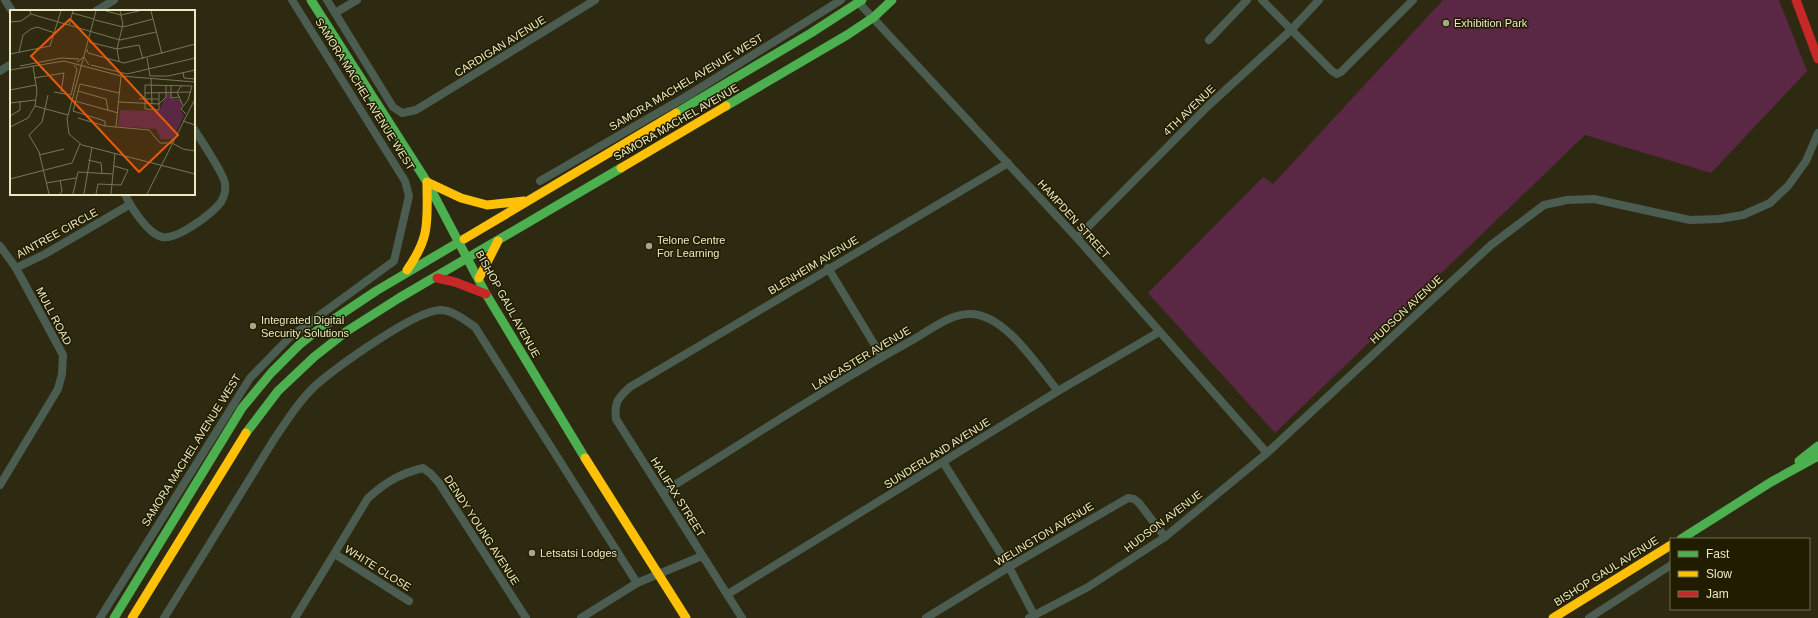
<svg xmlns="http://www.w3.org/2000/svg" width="1818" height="618" viewBox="0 0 1818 618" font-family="Arial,sans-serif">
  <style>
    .green { fill: #5a2744 }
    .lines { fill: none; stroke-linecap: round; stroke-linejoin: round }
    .street { stroke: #4b5d50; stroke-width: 8 }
    .fast { stroke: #4caf50; stroke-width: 9 }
    .slow { stroke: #ffc107; stroke-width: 9 }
    .jam { stroke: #c62828; stroke-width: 9 }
    .poi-dot { fill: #a9a683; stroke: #1f1c00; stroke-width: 1.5 }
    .labels { text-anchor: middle; stroke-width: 3; stroke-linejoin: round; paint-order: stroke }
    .poi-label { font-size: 11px; fill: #ece9c1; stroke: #1f1c00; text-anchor: start }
    .street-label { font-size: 11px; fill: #ece9c1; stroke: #1f1c00 }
    .inset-road { fill: none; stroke: #797657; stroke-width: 1 }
    .view { fill: #e8590c; fill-opacity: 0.15; stroke: #e8590c; stroke-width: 2 }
    .inset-edge { fill: none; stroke: #ece9c1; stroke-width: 2 }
  </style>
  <rect width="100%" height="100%" fill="#2d2a11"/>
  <polygon class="green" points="1443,0 1779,0 1807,71 1711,173 1585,135 1275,433 1148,293 1263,177 1273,184"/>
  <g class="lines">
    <g class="street">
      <polyline points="5,0 12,11"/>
      <polyline points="327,0 393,107 402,113 416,110 595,0"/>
      <polyline points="1262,0 1332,71 1337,74 1341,72 1413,0"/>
      <polyline points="859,3 1077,238 1267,453"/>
      <polyline points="96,11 114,0"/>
      <polyline points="335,13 357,0"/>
      <polyline points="1209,40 1247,0"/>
      <polyline points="0,71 11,64"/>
      <polyline points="540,181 687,96 841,0"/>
      <path d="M 125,194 C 130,206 148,234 162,237 C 177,240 212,214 221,202 C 224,197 226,190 225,184 C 225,175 200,139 194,129"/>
      <polyline points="1077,238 1208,106 1290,31 1319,0"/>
      <polyline points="0,246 16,268 63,355 62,374 58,389 0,485"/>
      <polyline points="16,268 45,254 129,205"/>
      <polyline points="828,268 882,357"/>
      <polyline points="943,462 1009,567 1034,615"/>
      <path d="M 663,492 C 745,442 825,388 909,342 C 927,332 949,314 969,314 C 1005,313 1037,366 1058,391"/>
      <polyline points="335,554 409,601"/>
      <polyline points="728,594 1058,391 1159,332"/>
      <polyline points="100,618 250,378 290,337 394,261 409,196 405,181 292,0"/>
      <path d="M 164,618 L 273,441 C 286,422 299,401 316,385 C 337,367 414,311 440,310 C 452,310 465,320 475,327 L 637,583"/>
      <path d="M 295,618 L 368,498 C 386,482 399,474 423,468 L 431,474 L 439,483 L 526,618"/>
      <polyline points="581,618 637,583 702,556"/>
      <path d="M 742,618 L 616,419 C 614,402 618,398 630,387 L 1008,163"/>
      <polyline points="926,618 1009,567 1128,498 1134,499 1139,503 1165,537"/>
      <polyline points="1029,618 1088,587 1165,537 1267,453 1491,245 1544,205 1567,200 1594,199 1690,220 1719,219 1743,215 1770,203 1788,186 1806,161 1818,133"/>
      <polyline points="1589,618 1671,565"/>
    </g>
    <g class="fast">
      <polyline points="311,0 427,182 486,294 585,458"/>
      <polyline points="726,106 847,35 874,17 892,0"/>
      <polyline points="676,113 811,33 862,0"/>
      <polyline points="246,433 278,391 314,357 347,331 399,298 621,168"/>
      <polyline points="1799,461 1818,446"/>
      <polyline points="1681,539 1771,482 1818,456"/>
      <polyline points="114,618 242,408 271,373 299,345 319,329 376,291 464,239"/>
    </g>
    <g class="slow">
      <polyline points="621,168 726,106"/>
      <polyline points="464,239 676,113"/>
      <path d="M 407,270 C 431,236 427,221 427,182 L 461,198 L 487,205 L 524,201"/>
      <polyline points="479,278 498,241"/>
      <polyline points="585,458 686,618"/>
      <polyline points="132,618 246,433"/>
      <polyline points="1553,618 1671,545"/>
    </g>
    <g class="jam">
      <polyline points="1796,0 1818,59"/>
      <polyline points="437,278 455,282 486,294"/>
    </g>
  </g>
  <g class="poi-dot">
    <circle cx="1446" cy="23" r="4"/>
    <circle cx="649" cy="246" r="4"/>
    <circle cx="253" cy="326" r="4"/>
    <circle cx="532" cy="553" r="4"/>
  </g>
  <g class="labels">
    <g class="poi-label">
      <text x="1454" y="27">Exhibition Park</text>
      <text x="657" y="244">Telone Centre<tspan x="657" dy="13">For Learning</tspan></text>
      <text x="261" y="324">Integrated Digital<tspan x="261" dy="13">Security Solutions</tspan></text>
      <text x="540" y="557">Letsatsi Lodges</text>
    </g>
    <g class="street-label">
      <text transform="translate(500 46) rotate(-32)" y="4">CARDIGAN AVENUE</text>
      <text transform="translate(686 82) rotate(-31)" y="4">SAMORA MACHEL AVENUE WEST</text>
      <text transform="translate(365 94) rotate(58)" y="4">SAMORA MACHEL AVENUE WEST</text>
      <text transform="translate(1189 110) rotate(-44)" y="4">4TH AVENUE</text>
      <text transform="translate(676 122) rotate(-30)" y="4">SAMORA MACHEL AVENUE</text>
      <text transform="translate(1074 219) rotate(48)" y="4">HAMPDEN STREET</text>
      <text transform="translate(57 233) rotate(-29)" y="4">AINTREE CIRCLE</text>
      <text transform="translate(813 265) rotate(-31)" y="4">BLENHEIM AVENUE</text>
      <text transform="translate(508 304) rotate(61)" y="4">BISHOP GAUL AVENUE</text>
      <text transform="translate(1406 309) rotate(-43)" y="4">HUDSON AVENUE</text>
      <text transform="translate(54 316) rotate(62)" y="4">MULL ROAD</text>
      <text transform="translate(861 358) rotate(-31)" y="4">LANCASTER AVENUE</text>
      <text transform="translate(191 450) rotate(-58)" y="4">SAMORA MACHEL AVENUE WEST</text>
      <text transform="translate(937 453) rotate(-32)" y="4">SUNDERLAND AVENUE</text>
      <text transform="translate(678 497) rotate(58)" y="4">HALIFAX STREET</text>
      <text transform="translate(1163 521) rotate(-37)" y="4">HUDSON AVENUE</text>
      <text transform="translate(482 530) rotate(57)" y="4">DENDY YOUNG AVENUE</text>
      <text transform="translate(1044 534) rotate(-31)" y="4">WELINGTON AVENUE</text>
      <text transform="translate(378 568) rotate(32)" y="4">WHITE CLOSE</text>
      <text transform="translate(1606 571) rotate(-32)" y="4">BISHOP GAUL AVENUE</text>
    </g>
  </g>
  <g transform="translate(10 10)">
    <rect width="185" height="185" fill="#2d2a11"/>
    <path d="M 157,83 L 161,83 L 162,89 L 171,89 L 171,101 L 174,105 L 163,129 L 151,129 L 146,119 L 108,116 L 110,100 L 149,101 Z" fill="#5a2744"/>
    <path class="inset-road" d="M 86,1 L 57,109 L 59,124 L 72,135 L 185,164M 96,1 L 111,5 L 129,1M 141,1 L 152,44M 62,3 L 84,9M 21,4 L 110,30 L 146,22M 85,10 L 113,17 L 143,9M 0,12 L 11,11 L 21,4 L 20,1M 59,15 L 63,1M 79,32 L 107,39 L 129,35 L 133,49M 77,39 L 78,43 L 114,53 L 185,34M 9,42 L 13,25 L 21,19 L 27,17 L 45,23M 0,44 L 40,36 L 51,1M 137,48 L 140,66 L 158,66 L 185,60M 109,51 L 107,39 L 113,14 L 110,1M 67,52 L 74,47 L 79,55M 81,55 L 117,64 L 185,48M 10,56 L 51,48 L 69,49M 0,60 L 54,51 L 111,66 L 185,72M 173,62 L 174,68 L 185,69M 24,68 L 54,63 L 51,82M 141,69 L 142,94M 161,75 L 161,88 L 170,87M 172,75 L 167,82 L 173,96M 0,80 L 26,75M 68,81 L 96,89 L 98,100M 44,82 L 61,85M 135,83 L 181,82M 149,83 L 149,100 L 135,99 L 135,75 L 182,76 L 178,90 L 171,99 L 176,104M 38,85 L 32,112 L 19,125 L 29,142 L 39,184M 61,85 L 67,59 L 64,55M 129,89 L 148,89M 65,91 L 108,103M 109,92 L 149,94 L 156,87 L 156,75M 0,93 L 26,90M 25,96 L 58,105M 0,106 L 10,100 L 10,91M 68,108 L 95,116 L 139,120 L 150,133 L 162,133 L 173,139 L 185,141M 173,111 L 185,115M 95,116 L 95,111 L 63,101 L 70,74 L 109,83M 0,117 L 18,108 L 25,96 L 27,81 L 23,56M 106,117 L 111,66M 29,145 L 54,139M 78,150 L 91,153 L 92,163M 0,169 L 62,153 L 70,134M 50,170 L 52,181 L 50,184M 36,173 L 66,168M 63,184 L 68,162 L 103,164M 74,184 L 82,137M 86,184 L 88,174 L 111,175 L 118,160 L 104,156M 101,184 L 105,143M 137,184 L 185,89"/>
    <path class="view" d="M 60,9 L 168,125 L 129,162 L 21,46 Z"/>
    <rect width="185" height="185" class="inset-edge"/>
  </g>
  <rect x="1670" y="538" width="140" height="72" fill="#1f1c00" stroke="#716e4d"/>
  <rect x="1678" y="551" width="20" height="6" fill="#4caf50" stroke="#716e4d"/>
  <text x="1706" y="558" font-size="12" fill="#ece9c1">Fast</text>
  <rect x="1678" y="571" width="20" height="6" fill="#ffc107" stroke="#716e4d"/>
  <text x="1706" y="578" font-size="12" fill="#ece9c1">Slow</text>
  <rect x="1678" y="591" width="20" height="6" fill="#c62828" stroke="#716e4d"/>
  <text x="1706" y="598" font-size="12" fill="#ece9c1">Jam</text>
</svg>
